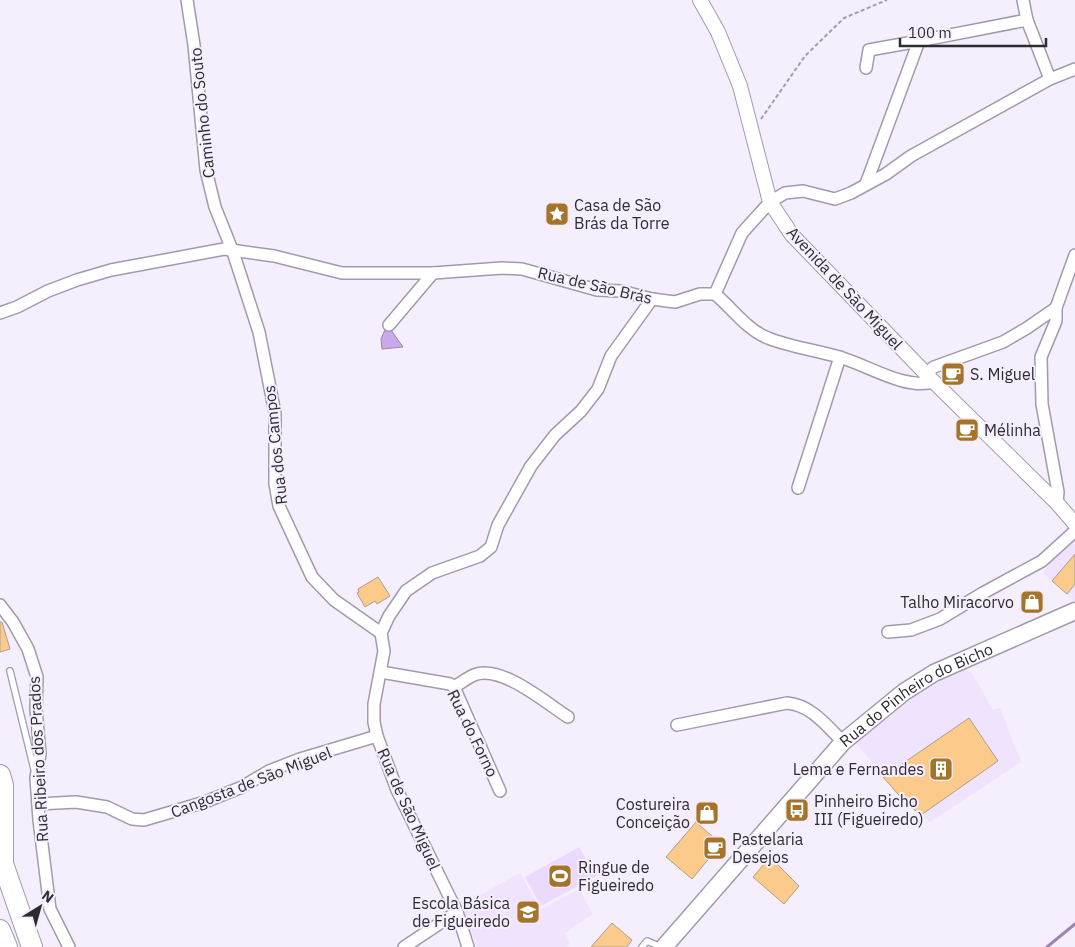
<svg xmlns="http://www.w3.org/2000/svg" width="1075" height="947" viewBox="0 0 1075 947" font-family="'IBM Plex Sans',sans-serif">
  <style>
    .built { fill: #f0e3fe }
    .green { fill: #ebdafd }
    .water { fill: #caa9ea; stroke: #9c83b3 }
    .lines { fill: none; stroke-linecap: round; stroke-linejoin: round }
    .stream { stroke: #9c83b3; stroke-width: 3 }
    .building { fill: #fccb8c; stroke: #ac9f8f }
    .service-casing { stroke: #a29aab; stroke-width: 8 }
    .minor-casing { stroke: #a29aab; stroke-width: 14 }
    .tertiary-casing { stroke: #a29aab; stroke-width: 16 }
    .secondary-casing { stroke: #a29aab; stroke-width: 19 }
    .motorway-casing { stroke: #a29aab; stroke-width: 22 }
    .path { stroke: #a39da9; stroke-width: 2; stroke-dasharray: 4 2.5; stroke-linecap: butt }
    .service { stroke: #fff; stroke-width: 5.5 }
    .minor { stroke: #fff; stroke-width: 11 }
    .tertiary { stroke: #fff; stroke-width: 14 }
    .secondary { stroke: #fff; stroke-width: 16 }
    .motorway { stroke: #fff; stroke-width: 20 }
    .labels { text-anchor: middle; stroke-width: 4; stroke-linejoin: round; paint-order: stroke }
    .street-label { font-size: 16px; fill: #2f2b33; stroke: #f5eefd }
    .poi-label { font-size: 16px; fill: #2f2b33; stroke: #f5eefd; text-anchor: start }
  </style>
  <rect width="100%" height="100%" fill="#f5eefd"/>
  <g class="built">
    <polygon points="1070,537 1075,538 1075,601 1043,573"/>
    <polygon points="964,669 972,673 993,710 1000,708 1021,762 930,822 905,802 856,743 915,695"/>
    <polygon points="520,873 540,910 579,889 593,914 565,933 570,944 567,947 477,947 462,905"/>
  </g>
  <polygon class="green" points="579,847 596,876 541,906 525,877"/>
  <polygon class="water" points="385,330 391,330 403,347 382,349 381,339"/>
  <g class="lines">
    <polyline class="stream" points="1047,947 1075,924"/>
  </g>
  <g class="building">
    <polygon points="1075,554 1075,584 1067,594 1052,581"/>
    <polygon points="378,577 390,596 377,604 375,601 365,607 357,593 359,592 358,589"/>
    <polygon points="0,622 2,622 10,649 0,652"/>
    <polygon points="969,718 998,761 921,815 905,802 883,777"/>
    <polygon points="696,822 721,844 692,879 666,857"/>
    <polygon points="770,857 799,886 784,904 753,877"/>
    <polygon points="612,923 632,940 627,947 591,947"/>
  </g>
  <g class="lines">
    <g class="service-casing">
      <g id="service">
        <polyline points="10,671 34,769"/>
        <polyline points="642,947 647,941 661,947"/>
      </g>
    </g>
    <g class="minor-casing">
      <g id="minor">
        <polyline points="187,0 194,45 206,170 215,207 233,252 259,332 275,413 275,484 279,506 312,577 334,600 381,633"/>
        <polyline points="1023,0 1027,20"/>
        <polyline points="919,41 1027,20 1050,79"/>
        <polyline points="866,68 869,50 919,41 866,184"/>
        <polyline points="715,294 742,233 770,202 785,193 803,191 835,199 851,193 886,174 911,156 1050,79 1075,69"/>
        <path d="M 0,313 L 17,307 L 48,291 L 77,280 L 111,270 L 224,249 L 274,256 L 342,273 L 433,273 L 502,268 L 522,269 L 597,290 L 621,291 L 652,299 L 675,302 L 700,294 L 715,294 C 732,308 747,330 768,338 C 790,347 816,350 839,357 C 868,365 904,390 934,382"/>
        <polyline points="389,325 433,273"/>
        <polyline points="926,373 934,367 1003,342 1027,328 1056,308"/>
        <polyline points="798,488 840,357"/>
        <polyline points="1057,503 1058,492 1042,404 1041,357 1056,321 1056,308 1075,255"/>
        <polyline points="0,605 13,622 28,649 37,677 36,709 40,754 36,778 39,820 50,909 69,947"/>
        <polyline points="888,632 911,630 940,619 983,593 1042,561 1075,531"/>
        <polyline points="381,672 450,684 454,687 500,791"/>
        <path d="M 454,687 C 461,683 467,678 474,675 C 501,664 546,703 568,717"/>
        <path d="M 677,725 L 787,703 C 811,705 826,725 843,742"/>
        <polyline points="38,804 76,802 107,807 132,819 144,820 205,802 242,787 269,771 300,759 377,736"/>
        <polyline points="404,947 457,912"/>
        <polyline points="468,947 457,912 397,790 377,736 374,722 374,704 384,651 381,633 389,616 406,591 432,573 480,556 491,547 498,525 531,466 555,435 581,411 598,389 611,356 652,299"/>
      </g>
    </g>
    <g class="tertiary-casing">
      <polyline id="tertiary" points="700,0 718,32 740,86 770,202 792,235 934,382 1057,503 1075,524"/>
    </g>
    <g class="secondary-casing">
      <g id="secondary">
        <path id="s1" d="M 664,947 L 843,742 L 904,692 L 934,673 L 1075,611"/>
      </g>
    </g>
    <g class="motorway-casing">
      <g id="motorway">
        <polyline points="0,775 3,785 3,865"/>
        <polyline points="0,855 32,947"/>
        <polyline points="0,930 7,947"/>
      </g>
    </g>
    <polyline class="path" points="761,119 805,56 844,18 887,0"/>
    <use href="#service" class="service"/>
    <use href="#minor" class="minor"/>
    <use href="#tertiary" class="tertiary"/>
    <use href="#secondary" class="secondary"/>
    <use href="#motorway" class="motorway"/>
  </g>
  <defs>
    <g id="sight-square" transform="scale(1.25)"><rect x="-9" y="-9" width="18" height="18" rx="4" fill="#a5742a" stroke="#f5eefd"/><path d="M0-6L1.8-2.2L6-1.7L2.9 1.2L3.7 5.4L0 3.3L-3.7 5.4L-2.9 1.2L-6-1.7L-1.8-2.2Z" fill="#fff"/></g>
    <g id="cafe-square" transform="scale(1.25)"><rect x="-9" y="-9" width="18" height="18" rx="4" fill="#a5742a" stroke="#f5eefd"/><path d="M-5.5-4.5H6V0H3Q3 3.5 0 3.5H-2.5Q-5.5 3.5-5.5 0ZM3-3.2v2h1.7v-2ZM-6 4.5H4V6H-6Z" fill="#fff"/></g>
    <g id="shop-square" transform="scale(1.25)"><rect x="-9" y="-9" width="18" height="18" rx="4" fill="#a5742a" stroke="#f5eefd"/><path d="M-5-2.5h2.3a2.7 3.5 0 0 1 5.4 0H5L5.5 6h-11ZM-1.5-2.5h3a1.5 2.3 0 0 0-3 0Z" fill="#fff"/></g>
    <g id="building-square" transform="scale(1.25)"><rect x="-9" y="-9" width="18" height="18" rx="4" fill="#a5742a" stroke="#f5eefd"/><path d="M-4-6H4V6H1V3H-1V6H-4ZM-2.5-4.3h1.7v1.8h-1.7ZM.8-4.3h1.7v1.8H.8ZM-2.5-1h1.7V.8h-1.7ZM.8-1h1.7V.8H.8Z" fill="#fff"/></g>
    <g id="bus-square" transform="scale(1.25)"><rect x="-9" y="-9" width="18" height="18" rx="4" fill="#a5742a" stroke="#f5eefd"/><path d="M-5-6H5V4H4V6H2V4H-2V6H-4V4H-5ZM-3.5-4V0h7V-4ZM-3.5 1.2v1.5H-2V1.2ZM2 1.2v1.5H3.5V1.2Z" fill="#fff"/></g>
    <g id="stadium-square" transform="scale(1.25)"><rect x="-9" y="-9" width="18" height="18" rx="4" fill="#a5742a" stroke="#f5eefd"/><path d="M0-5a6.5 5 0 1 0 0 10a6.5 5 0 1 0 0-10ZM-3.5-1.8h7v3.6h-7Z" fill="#fff"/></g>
    <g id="school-square" transform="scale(1.25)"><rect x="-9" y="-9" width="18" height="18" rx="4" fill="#a5742a" stroke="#f5eefd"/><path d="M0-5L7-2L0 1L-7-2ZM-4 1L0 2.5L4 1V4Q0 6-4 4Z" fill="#fff"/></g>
  </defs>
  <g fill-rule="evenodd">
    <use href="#sight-square" x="557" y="214"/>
    <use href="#cafe-square" x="953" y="374"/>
    <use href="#cafe-square" x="967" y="430"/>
    <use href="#shop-square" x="1032" y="602"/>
    <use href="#building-square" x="941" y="769"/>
    <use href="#bus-square" x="797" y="810"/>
    <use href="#shop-square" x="707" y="813"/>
    <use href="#cafe-square" x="715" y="848"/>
    <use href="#stadium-square" x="560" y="876"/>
    <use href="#school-square" x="528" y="912"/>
  </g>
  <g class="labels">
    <g class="street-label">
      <text transform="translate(202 113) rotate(-96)" y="6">Caminho do Souto</text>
      <text transform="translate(595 285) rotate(13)" y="6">Rua de São Brás</text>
      <text transform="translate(845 288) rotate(47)" y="6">Avenida de São Miguel</text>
      <text transform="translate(275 445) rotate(-96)" y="6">Rua dos Campos</text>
      <text dy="6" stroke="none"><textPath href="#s1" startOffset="360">Rua do Pinheiro do Bicho</textPath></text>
      <text transform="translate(473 733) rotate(64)" y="6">Rua do Forno</text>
      <text transform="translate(38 759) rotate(-93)" y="6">Rua Ribeiro dos Prados</text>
      <text transform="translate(251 782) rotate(-21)" y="6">Cangosta de São Miguel</text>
      <text transform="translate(409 809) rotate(66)" y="6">Rua de São Miguel</text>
    </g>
    <g class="poi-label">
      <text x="574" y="211">Casa de São<tspan x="574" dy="18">Brás da Torre</tspan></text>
      <text x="970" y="380">S. Miguel</text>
      <text x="984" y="436">Mélinha</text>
      <text x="1014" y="608" text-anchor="end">Talho Miracorvo</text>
      <text x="924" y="775" text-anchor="end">Lema e Fernandes</text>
      <text x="814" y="807">Pinheiro Bicho<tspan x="814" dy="18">III (Figueiredo)</tspan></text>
      <text x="690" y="810" text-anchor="end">Costureira<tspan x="690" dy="18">Conceição</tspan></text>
      <text x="732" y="845">Pastelaria<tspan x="732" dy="18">Desejos</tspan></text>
      <text x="578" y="873">Ringue de<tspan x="578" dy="18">Figueiredo</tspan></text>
      <text x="510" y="909" text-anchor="end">Escola Básica<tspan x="510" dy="18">de Figueiredo</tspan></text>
    </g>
  </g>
  <g transform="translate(40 907) rotate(37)" stroke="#f5eefd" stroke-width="4" paint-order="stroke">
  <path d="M0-4L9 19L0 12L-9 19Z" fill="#2f2b33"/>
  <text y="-8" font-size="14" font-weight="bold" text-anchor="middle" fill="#2f2b33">N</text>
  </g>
  <path d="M900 38v8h146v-8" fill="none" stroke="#2f2b33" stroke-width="2.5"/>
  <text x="908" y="38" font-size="15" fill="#2f2b33" stroke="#f5eefd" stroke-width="4" paint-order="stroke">100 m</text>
</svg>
